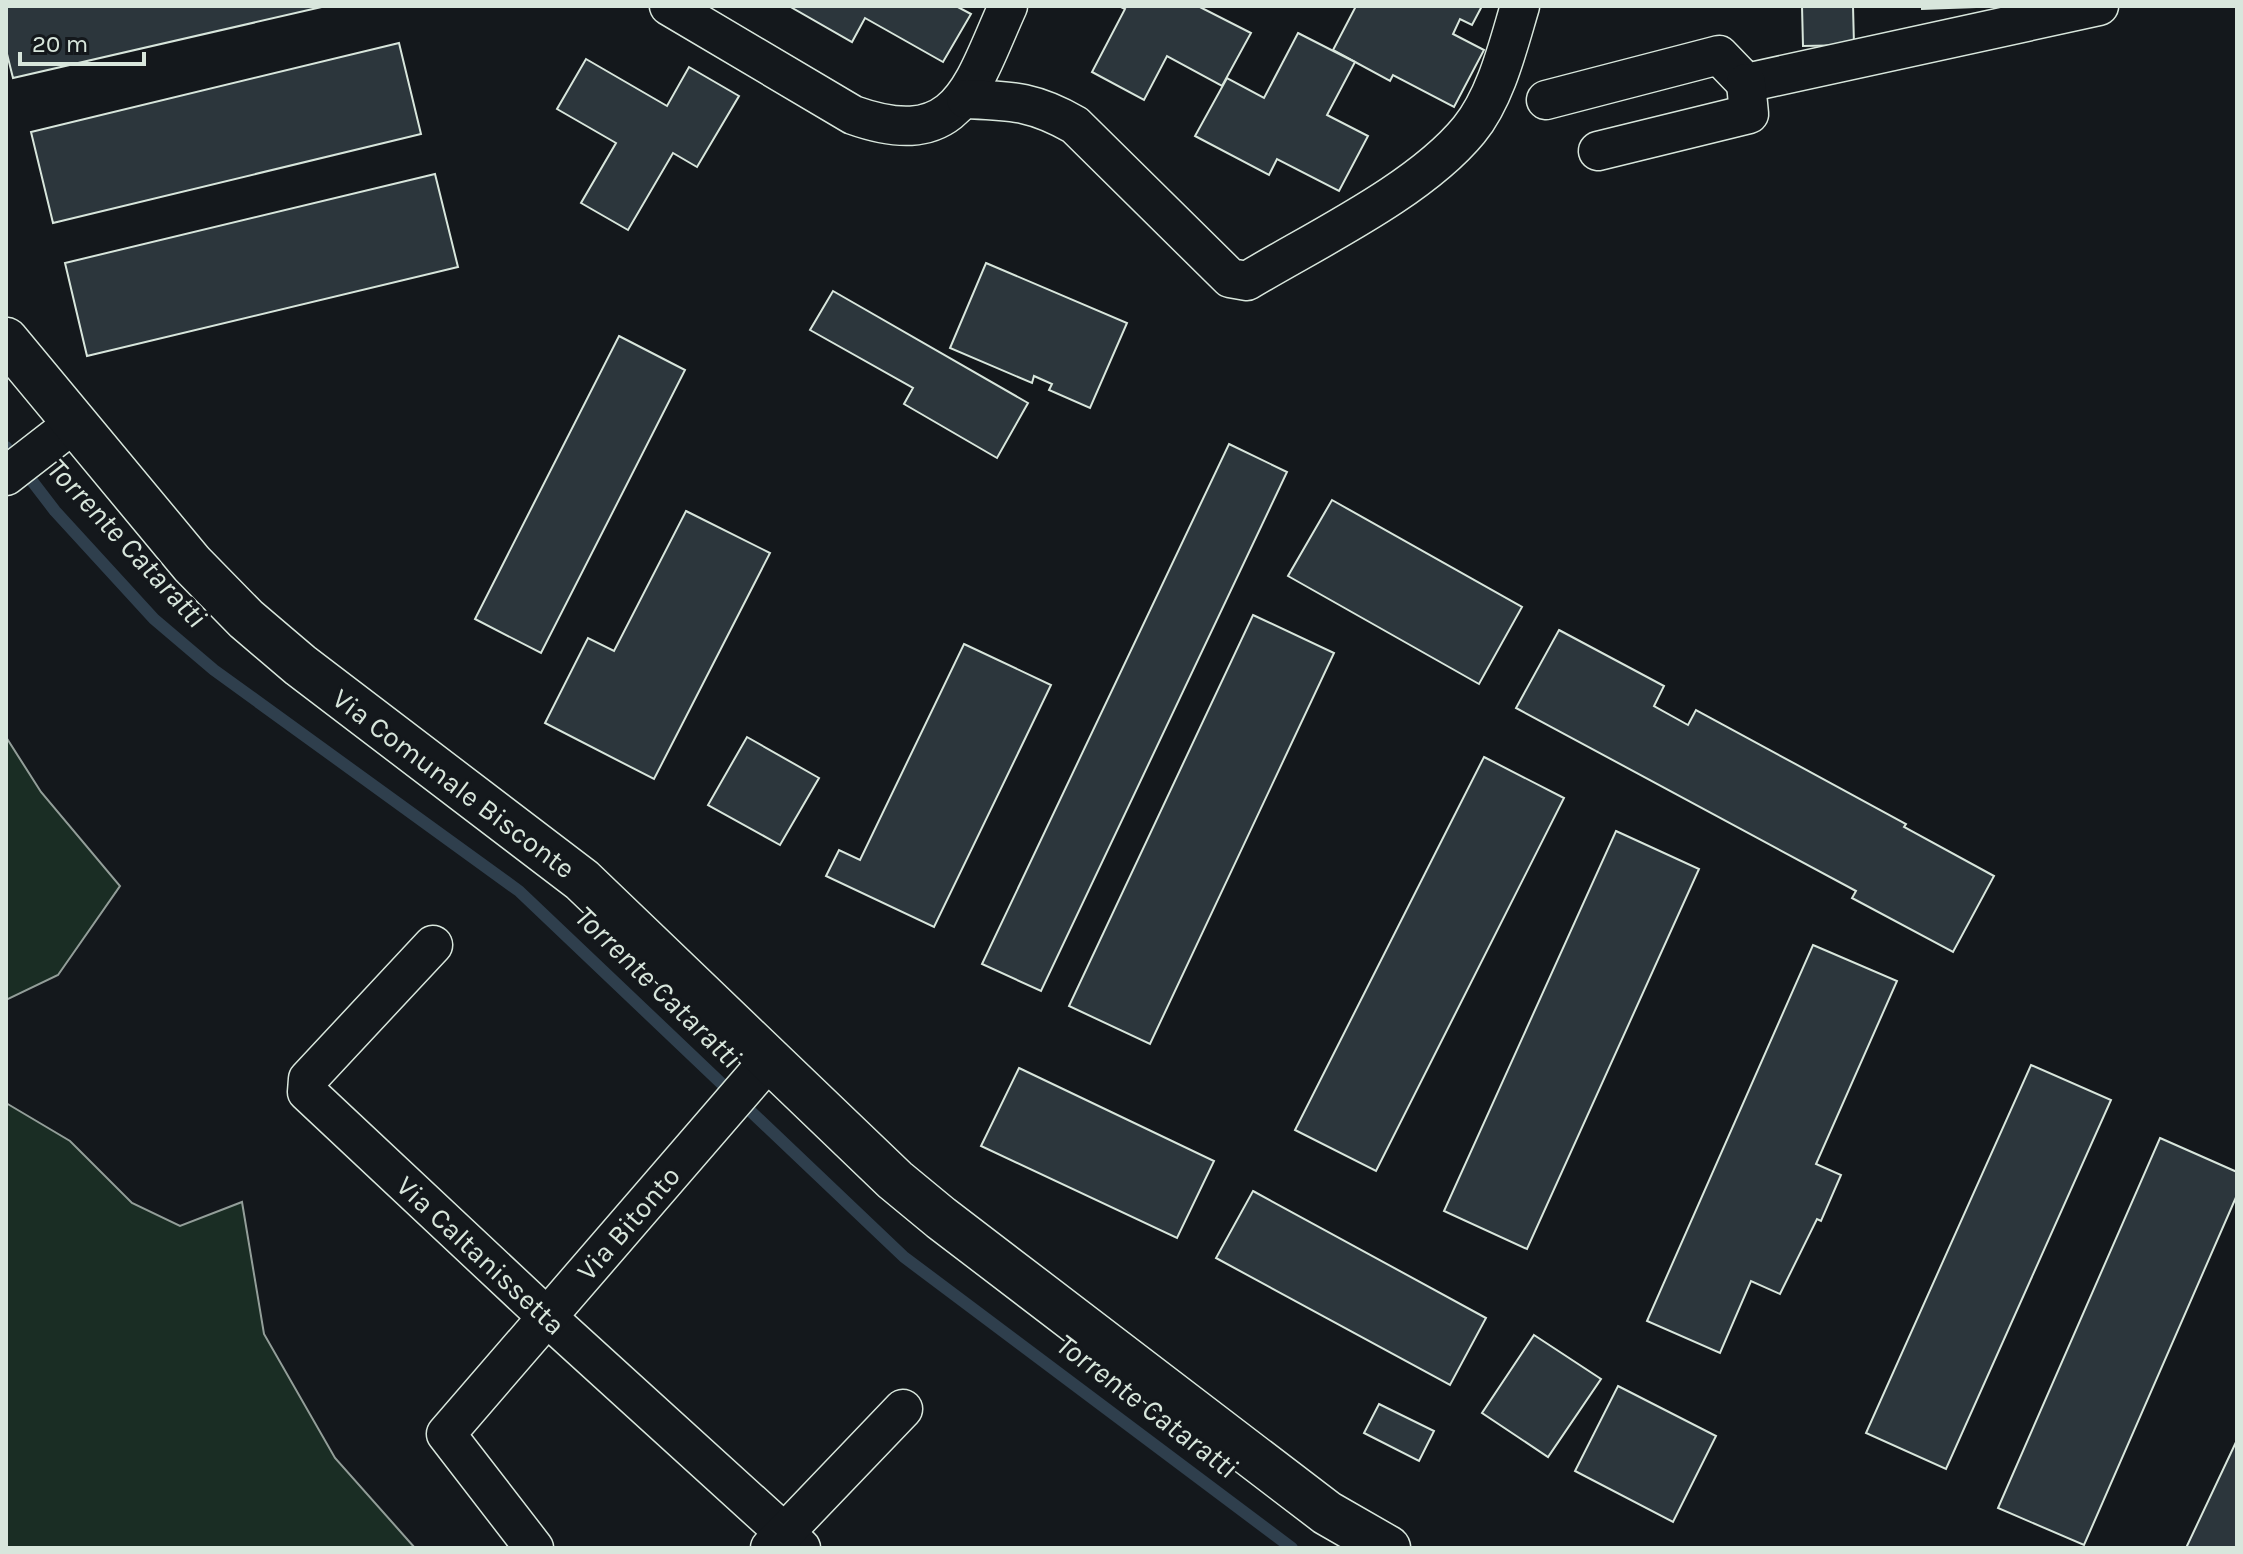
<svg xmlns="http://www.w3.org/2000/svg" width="2243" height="1554" viewBox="0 0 2243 1554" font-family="Karla,sans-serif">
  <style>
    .green { fill: #1a2d24; stroke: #939e99; stroke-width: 2 }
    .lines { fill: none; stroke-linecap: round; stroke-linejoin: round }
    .stream { stroke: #2f3f4d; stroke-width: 12 }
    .building { fill: #2c363c; stroke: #d8e6dc; stroke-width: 2 }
    .street-casing { stroke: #d8e6dc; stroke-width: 41 }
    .secondary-casing { stroke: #d8e6dc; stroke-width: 47 }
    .street { stroke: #14181c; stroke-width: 38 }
    .secondary { stroke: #14181c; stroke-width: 44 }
    .labels { text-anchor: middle; stroke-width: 6; stroke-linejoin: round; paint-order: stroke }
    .street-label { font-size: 28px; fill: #d8e6dc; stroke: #14181c }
    .water-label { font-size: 30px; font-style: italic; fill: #d8e6dc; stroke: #14181c }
  </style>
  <rect width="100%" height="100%" fill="#14181c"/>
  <g class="green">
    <polygon points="6,737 41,792 120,886 58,975 6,1000"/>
    <polygon points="6,1103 70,1141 132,1203 180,1226 242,1202 264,1334 335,1458 415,1548 6,1548"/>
  </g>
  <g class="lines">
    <polyline class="stream" points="6,447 55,511 154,619 214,670 519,891 904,1257 1292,1548"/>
  </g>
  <g class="building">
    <polygon points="6,6 326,6 13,78 6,50"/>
    <polygon points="789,6 956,6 971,14 943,62 865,18 852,42"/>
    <polygon points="1119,6 1198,6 1251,33 1222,86 1167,56 1144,100 1092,72 1125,9"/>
    <polygon points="1356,6 1482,6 1472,25 1460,19 1453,34 1484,50 1454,107 1393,75 1390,81 1333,50"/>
    <polygon points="1802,6 1853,6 1854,45 1803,46"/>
    <polygon points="1922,6 2004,6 1922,9"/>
    <polygon points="1298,33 1355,62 1327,115 1368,136 1339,191 1277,159 1269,175 1195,136 1227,78 1264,98"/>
    <polygon points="399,43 421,134 53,223 31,132"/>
    <polygon points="586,59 667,106 689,67 739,96 697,167 673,153 628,230 581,203 616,143 557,109"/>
    <polygon points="435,174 458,267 87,356 65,263"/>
    <polygon points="986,263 1127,323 1090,408 1049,390 1052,384 1034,376 1032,383 950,348"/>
    <polygon points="833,291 1028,403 997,458 904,404 913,388 810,330"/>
    <polygon points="619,336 685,370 541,653 475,619"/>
    <polygon points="1229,444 1287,472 1041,991 982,964"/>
    <polygon points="1332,500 1522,607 1479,684 1288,576"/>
    <polygon points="686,511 770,553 654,779 545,723 588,638 614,651"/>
    <polygon points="1253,615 1334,653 1150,1044 1069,1006"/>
    <polygon points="1559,630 1664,686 1654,706 1688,725 1696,710 1906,824 1904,827 1994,876 1953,952 1852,898 1856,891 1516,708"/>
    <polygon points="964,644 1051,685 934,927 826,876 839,850 860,860"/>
    <polygon points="747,737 819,778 780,845 708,805"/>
    <polygon points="1484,757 1564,798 1376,1171 1295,1130"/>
    <polygon points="1616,831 1699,869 1527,1249 1444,1211"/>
    <polygon points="1813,945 1897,981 1816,1164 1841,1175 1821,1221 1817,1219 1780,1294 1751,1281 1720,1353 1647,1321"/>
    <polygon points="2031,1065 2111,1100 1946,1469 1866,1433"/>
    <polygon points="1019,1068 1214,1161 1177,1238 981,1146"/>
    <polygon points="2160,1138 2237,1172 2237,1195 2084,1545 1998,1508"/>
    <polygon points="1253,1191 1486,1318 1450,1385 1216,1258"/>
    <polygon points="1534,1335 1601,1379 1548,1457 1482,1413"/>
    <polygon points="1618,1386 1716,1436 1673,1522 1575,1471"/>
    <polygon points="1379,1404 1434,1431 1419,1461 1364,1433"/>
    <polygon points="2237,1440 2237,1548 2186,1548"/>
  </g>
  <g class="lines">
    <g class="street-casing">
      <g id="street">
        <path d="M 669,6 L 853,115 C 960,153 972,85 1008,6"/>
        <path d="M 966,99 C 1012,101 1033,101 1075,125 L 1230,278 L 1247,281 C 1315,240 1419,191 1469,130 C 1496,97 1508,46 1520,6"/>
        <polyline points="1546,100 1719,55 1746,83 2099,6"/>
        <polyline points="1598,151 1749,114 1746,83"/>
        <polyline points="6,476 73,424"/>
        <polyline points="433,945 308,1079 307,1092 547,1317 801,1548"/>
        <polyline points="534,1548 446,1434 770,1059"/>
        <polyline points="770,1548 903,1409"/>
      </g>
    </g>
    <g class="secondary-casing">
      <polyline id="secondary" points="6,340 192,564 246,619 300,665 582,880 895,1180 941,1218 1327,1513 1388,1548"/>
    </g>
    <use href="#street" class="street"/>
    <use href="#secondary" class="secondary"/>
  </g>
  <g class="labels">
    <g class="street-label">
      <text transform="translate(454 783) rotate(37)" y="10">Via Comunale Bisconte</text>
      <text transform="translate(628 1223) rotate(-49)" y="10">Via Bitonto</text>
      <text transform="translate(481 1255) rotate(43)" y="10">Via Caltanissetta</text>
    </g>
    <g class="water-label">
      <text transform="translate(127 543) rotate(47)" y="10">Torrente Cataratti</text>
      <text transform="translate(658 987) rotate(44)" y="10">Torrente Cataratti</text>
      <text transform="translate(1147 1406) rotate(37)" y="10">Torrente Cataratti</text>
    </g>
  </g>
  <rect width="2243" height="1554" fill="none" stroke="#d8e6dc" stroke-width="16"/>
  <path d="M20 52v12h124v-12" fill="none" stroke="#d8e6dc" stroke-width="4"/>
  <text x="32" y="52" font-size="24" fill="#d8e6dc" stroke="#14181c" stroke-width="6" paint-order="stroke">20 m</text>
</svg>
